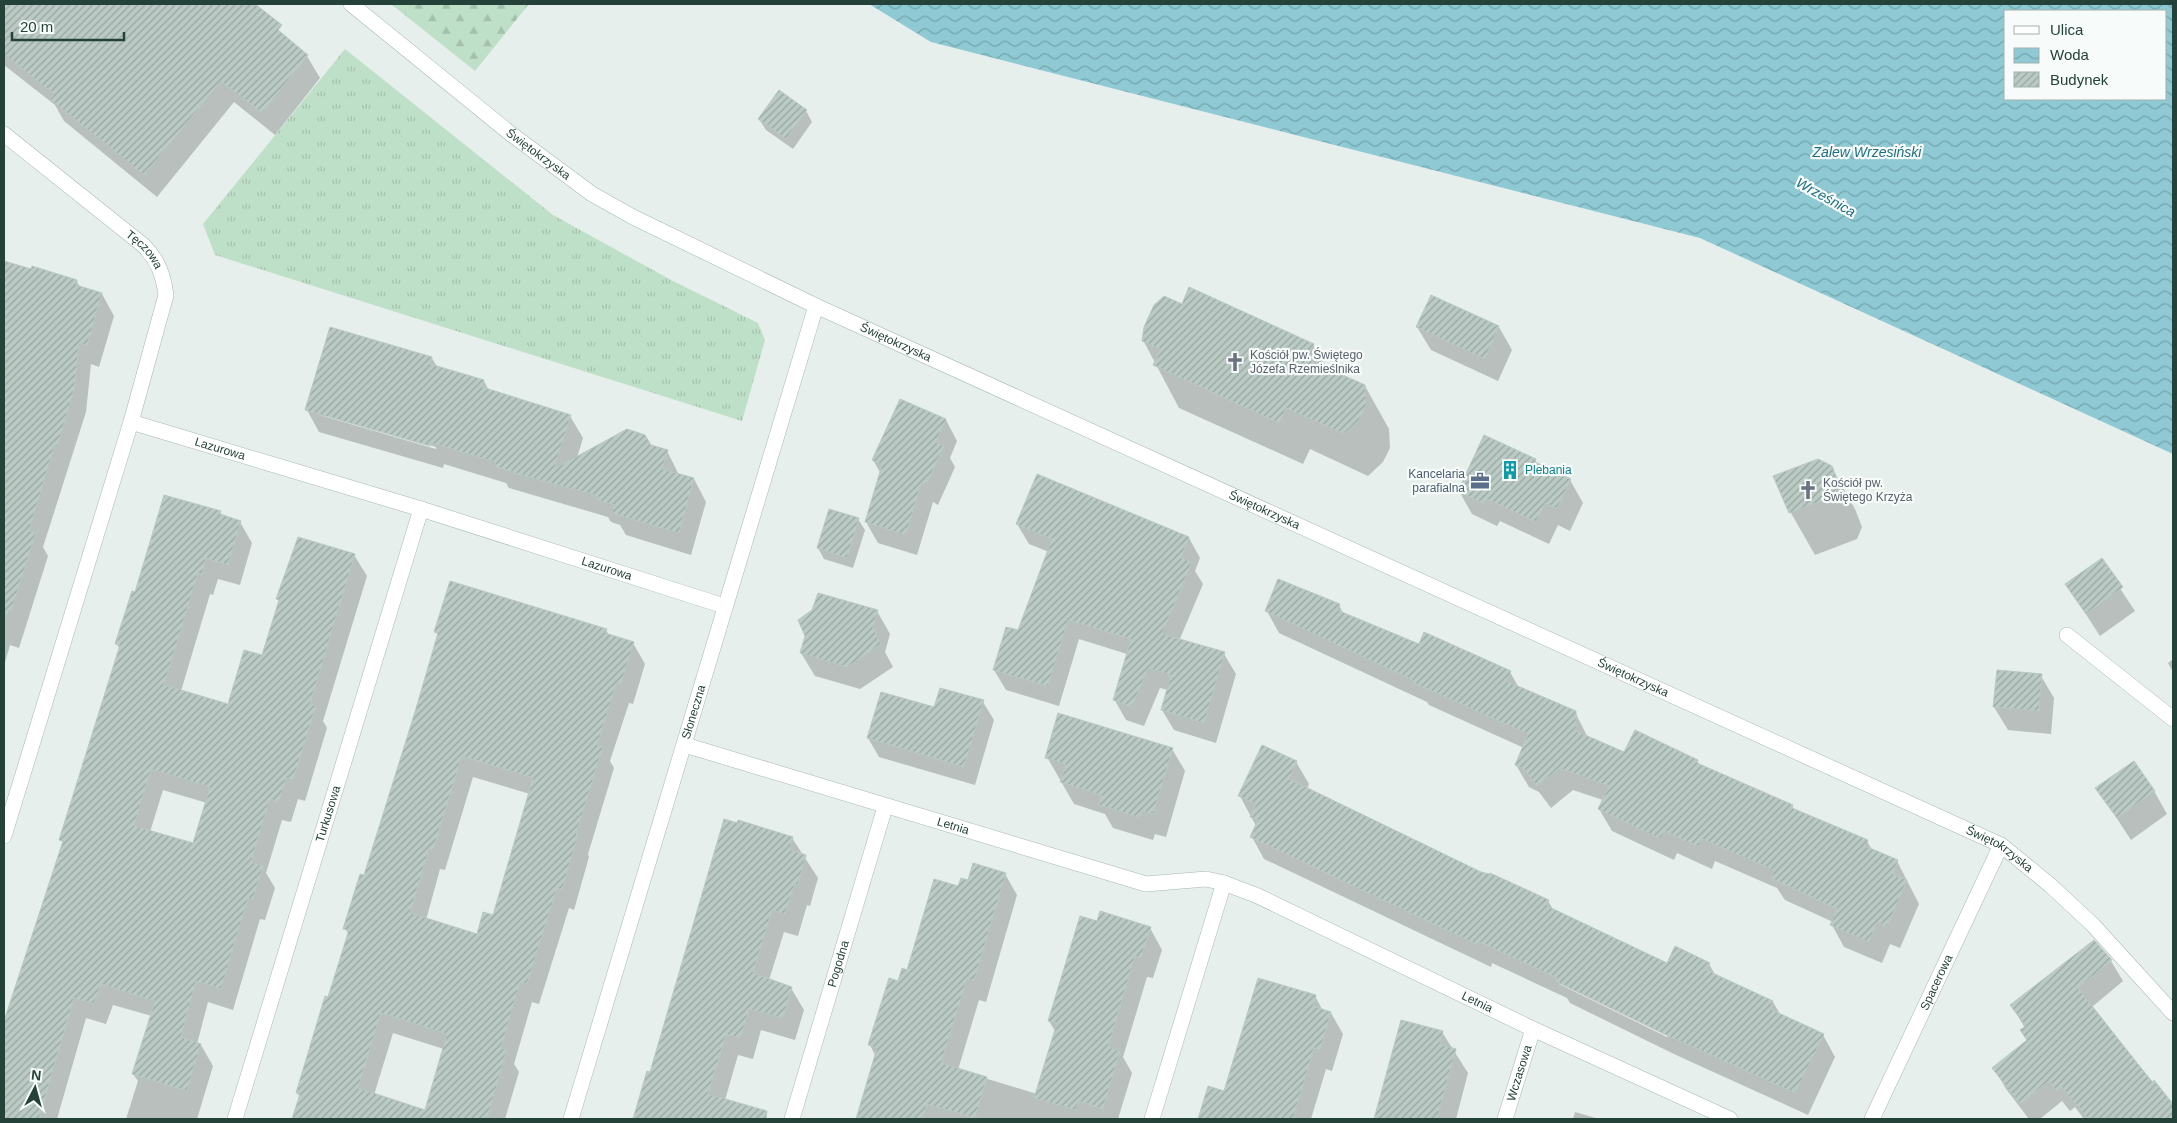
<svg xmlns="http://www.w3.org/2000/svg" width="2177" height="1123" viewBox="0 0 2177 1123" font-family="Helvetica,sans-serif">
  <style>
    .grass { fill: url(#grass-tufts) }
    .forest { fill: url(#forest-firs) }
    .water { fill: url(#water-waves); fill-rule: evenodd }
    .shadow { fill: #0003; fill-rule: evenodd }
    .building { fill: url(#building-hatch); stroke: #b8c9c2; fill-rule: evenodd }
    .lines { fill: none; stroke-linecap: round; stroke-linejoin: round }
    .minor-casing { stroke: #a8b8b2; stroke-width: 16 }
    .minor { stroke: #fff; stroke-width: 15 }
    .labels { text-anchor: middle; stroke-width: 4.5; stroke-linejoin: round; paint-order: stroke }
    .street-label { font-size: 12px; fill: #24423a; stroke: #f7fbf9 }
    .worship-label { font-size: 12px; fill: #5b616d; stroke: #f7fbf9; text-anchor: start }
    .culture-label { font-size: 12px; fill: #0d838f; stroke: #f7fbf9; text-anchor: start }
    .service-label { font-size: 12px; fill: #4e5e75; stroke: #f7fbf9; text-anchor: end }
    .water-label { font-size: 14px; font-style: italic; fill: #1c6f80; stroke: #f7fbf9 }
  </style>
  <defs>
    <pattern id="grass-tufts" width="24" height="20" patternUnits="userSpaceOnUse" patternTransform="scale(1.25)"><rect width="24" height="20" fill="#bfe0c8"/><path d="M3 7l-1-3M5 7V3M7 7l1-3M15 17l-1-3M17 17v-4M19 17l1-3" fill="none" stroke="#a4c1ad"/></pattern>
    <pattern id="forest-firs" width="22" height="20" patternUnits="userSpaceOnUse" patternTransform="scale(1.25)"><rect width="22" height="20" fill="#bfe0c8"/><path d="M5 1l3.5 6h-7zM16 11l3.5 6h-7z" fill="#a4c1ad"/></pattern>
    <pattern id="water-waves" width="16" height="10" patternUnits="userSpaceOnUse" patternTransform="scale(1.25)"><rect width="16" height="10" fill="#8ec9d4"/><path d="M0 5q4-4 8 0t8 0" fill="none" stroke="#74a5ad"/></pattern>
    <pattern id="building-hatch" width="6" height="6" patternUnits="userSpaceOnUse" patternTransform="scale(1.25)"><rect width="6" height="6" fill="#bbcac4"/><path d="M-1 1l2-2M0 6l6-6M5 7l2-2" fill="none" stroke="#98a6a0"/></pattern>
  </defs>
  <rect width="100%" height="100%" fill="#e6efeb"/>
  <polygon class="grass" points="345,49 553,215 673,281 758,323 765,340 742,421 215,255 203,224"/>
  <polygon class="forest" points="391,4 529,4 475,71"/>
  <path class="water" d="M 869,4 L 2173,4 L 2173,454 L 1700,238 L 931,42 ZM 2006,11 L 2166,11 L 2166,99 L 2006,99 Z"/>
  <g class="shadow">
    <polygon points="4,4 241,4 307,56 320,78 275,135 234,102 157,197 64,121 55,105 4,65"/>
    <polygon points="806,111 812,122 793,149 766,130 759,119"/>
    <polygon points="4,262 77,281 80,288 102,294 114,316 99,367 91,364 86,412 43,547 48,556 19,648 10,645 4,666 4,381 14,384 33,325 4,316"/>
    <polygon points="1432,297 1499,327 1512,350 1498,381 1431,350 1417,327"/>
    <polygon points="1182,305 1313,345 1328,369 1365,386 1389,429 1390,448 1383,462 1368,476 1310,449 1303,464 1179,408 1143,340"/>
    <path d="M 432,358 L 437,367 L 484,381 L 489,391 L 570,416 L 583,438 L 577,458 L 650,446 L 667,451 L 679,475 L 694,479 L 706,502 L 691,555 L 626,535 L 620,525 L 611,522 L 608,517 L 509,488 L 506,483 L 444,464 L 443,468 L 319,432 L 307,410 ZM 323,413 L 436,447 L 436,449 L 323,416 Z"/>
    <polygon points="901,400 946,420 957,441 950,458 955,467 938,505 933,502 917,555 878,543 866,522 881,474 873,460"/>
    <polygon points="1535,460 1538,465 1570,480 1583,503 1570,531 1558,525 1549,544 1500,521 1497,526 1472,514 1459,491"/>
    <polygon points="1831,467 1855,509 1862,527 1857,539 1815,555 1791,513 1775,477"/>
    <path d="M 220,513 L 222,516 L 240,522 L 252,543 L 240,585 L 218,579 L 213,595 L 210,594 L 181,691 L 229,706 L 263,657 L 280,602 L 278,599 L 354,555 L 367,576 L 323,721 L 327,728 L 305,801 L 298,799 L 291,822 L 282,820 L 266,873 L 275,888 L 265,920 L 260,919 L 233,1010 L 208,1002 L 197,1044 L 201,1045 L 213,1066 L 197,1119 L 126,1119 L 138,1081 L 133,1074 L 152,1016 L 113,1005 L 106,1024 L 86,1018 L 57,1119 L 4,1119 L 4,1029 L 63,844 L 61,840 L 120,650 L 117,644 L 135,593 ZM 163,790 L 207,803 L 194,845 L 150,832 Z"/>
    <polygon points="858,519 865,530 853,568 824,559 818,548"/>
    <polygon points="1017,524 1189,538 1200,558 1195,571 1203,584 1179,641 1224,654 1236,674 1216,743 1174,730 1162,710 1168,690 1160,688 1144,726 1126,720 1114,699 1127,654 1079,639 1059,706 1006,690 994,670 1018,632 1049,552 1029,544"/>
    <polygon points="2101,560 2135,611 2100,636 2067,585"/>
    <polygon points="1339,605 1344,615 1419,646 1510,672 1519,688 1575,712 1588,738 1625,754 1697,761 1700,765 1792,806 1794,810 1867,841 1872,850 1897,861 1919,904 1900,948 1890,944 1882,963 1844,947 1832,925 1833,922 1785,900 1777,888 1715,861 1712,869 1677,853 1674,860 1612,831 1599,809 1603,800 1573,790 1551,808 1539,792 1529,787 1516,765 1524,748 1429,705 1427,702 1279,633 1267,611"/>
    <polygon points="877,611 890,634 885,652 893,667 860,689 815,676 801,653"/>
    <path d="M 606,630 L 609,635 L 633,643 L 645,664 L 633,704 L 629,703 L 610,761 L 614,768 L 588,854 L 589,857 L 574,910 L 569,908 L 539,1004 L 532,1002 L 514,1064 L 519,1072 L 505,1119 L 294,1119 L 300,1098 L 297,1092 L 349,935 L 345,928 L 365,877 L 438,636 L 436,632 ZM 473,777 L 530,794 L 494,917 L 478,936 L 426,920 L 440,869 L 445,870 ZM 393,1033 L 444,1049 L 426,1111 L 374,1095 Z"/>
    <polygon points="2173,659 2173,672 2168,663"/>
    <polygon points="2041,676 2054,698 2051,734 2008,730 1994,707"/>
    <polygon points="983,702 994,720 975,785 879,757 868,738 935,709"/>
    <polygon points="1172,749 1185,771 1166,837 1155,834 1153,840 1113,828 1105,814 1074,804 1047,757"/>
    <path d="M 1296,762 L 1309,784 L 1307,789 L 1481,874 L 1548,901 L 1554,911 L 1667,965 L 1709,964 L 1716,976 L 1773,1002 L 1780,1014 L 1823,1035 L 1835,1057 L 1808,1115 L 1676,1055 L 1570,1003 L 1567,998 L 1492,963 L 1491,967 L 1264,859 L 1252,837 L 1256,826 L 1240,796 ZM 1559,981 L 1669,1035 L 1667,1037 L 1559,984 Z"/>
    <polygon points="2097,788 2154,791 2167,814 2131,840"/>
    <polygon points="792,838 818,878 810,906 807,905 798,936 784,932 769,980 791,988 804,1010 795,1040 761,1030 753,1059 738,1055 723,1107 730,1119 635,1119 648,1073 651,1074"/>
    <polygon points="1005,874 1017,895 986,1002 979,1000 958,1070 1037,1094 1055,1031 1049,1021 1098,922 1150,928 1162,950 1153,978 1147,977 1123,1057 1132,1073 1118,1119 857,1119 876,1057 870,1045 899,983 959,887 969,882"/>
    <polygon points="2111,961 2123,981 2092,1007 2173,1107 2173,1119 2084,1119 2075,1107 2070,1111 2062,1101 2040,1119 2029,1119 2006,1089 1994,1068 2028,1041 2025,1028 2011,1005"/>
    <polygon points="1315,996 1323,1011 1331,1013 1343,1034 1332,1071 1326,1069 1311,1119 1199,1119 1208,1088 1225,1093"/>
    <polygon points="1402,1021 1442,1032 1468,1073 1456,1119 1375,1119"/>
    <polygon points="1575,1112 1599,1119 1573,1119"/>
  </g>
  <g class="building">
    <polygon points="4,4 255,4 282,25 278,30 308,55 262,113 221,81 144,175 50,99 54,94 4,54"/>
    <polygon points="779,90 807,110 786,139 758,119"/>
    <polygon points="4,261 31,269 32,266 77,280 76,285 102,293 87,346 79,343 74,390 57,447 54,447 29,531 36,533 10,614 4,613"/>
    <polygon points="1189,287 1314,344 1307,359 1365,385 1366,405 1359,420 1344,434 1286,408 1279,423 1153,365 1161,349 1142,341 1144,327 1154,305 1164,296 1182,304"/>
    <polygon points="1431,295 1499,326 1485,359 1416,327"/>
    <polygon points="330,327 432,357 430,364 484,380 482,387 571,415 554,469 627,429 645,435 651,445 668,450 662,469 694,478 679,533 612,513 614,505 597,500 598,496 518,474 495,466 496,462 431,443 430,446 305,410"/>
    <polygon points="900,399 946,419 936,442 944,446 926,485 921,483 906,535 865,522 882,465 872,460"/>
    <polygon points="1484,435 1536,459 1535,462 1571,479 1557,509 1545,503 1536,522 1487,499 1484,504 1458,491"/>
    <polygon points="1818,459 1832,466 1839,484 1833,497 1789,513 1773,476"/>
    <polygon points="1037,474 1189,537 1181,558 1192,562 1162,634 1225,652 1204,723 1161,710 1171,675 1148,668 1132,707 1113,700 1131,639 1068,620 1048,686 993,670 1006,627 1018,630 1052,539 1016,524"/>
    <path d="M 164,495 L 221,511 L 220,514 L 241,521 L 228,565 L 206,558 L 202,575 L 198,573 L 164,685 L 228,704 L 244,650 L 262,655 L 279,600 L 276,599 L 298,537 L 355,554 L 310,704 L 316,706 L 293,780 L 286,778 L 279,802 L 270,799 L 251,862 L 263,866 L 253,900 L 248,898 L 221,989 L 196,981 L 181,1037 L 201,1044 L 187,1091 L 132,1074 L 155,1001 L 101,984 L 94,1004 L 74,998 L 39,1119 L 4,1119 L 4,1021 L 63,841 L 59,840 L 120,645 L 115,644 L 132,591 L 135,592 ZM 151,769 L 210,787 L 193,843 L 134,826 Z"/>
    <polygon points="829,509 859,518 847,558 817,548"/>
    <polygon points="2102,558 2123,587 2086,614 2065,584"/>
    <polygon points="1278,579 1340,604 1337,610 1419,644 1424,632 1511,671 1506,681 1576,711 1576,731 1624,752 1635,730 1698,760 1697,763 1793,805 1792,808 1868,840 1865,846 1898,860 1893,874 1907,880 1887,927 1877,922 1869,942 1830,925 1837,909 1771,878 1774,870 1702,839 1699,847 1665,831 1661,839 1598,809 1609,786 1560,768 1537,786 1525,770 1515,765 1528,734 1414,683 1415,681 1265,611"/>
    <path d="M 450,581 L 607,629 L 605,633 L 634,642 L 621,684 L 617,682 L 597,745 L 603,747 L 576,834 L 578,835 L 562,890 L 557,888 L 527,984 L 520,982 L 501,1048 L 507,1050 L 487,1119 L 292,1119 L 300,1094 L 296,1093 L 325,996 L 328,997 L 349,930 L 343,929 L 360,874 L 364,875 L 415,712 L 438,633 L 434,632 ZM 462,756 L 533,778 L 493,915 L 483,912 L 477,934 L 410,913 L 429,849 L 433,850 ZM 381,1013 L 447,1034 L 425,1110 L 358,1088 Z"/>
    <polygon points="818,593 878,610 873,628 881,644 847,667 800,653 805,636 798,620 812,610"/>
    <polygon points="1997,670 2042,674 2039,711 1993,707"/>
    <polygon points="940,688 984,700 964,767 867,738 881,692 934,707"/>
    <polygon points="1058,713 1173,748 1153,814 1142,811 1141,818 1099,805 1102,795 1060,782 1066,764 1045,758"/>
    <polygon points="1262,745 1297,761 1289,779 1481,872 1489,874 1490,873 1549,900 1547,906 1667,963 1675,946 1710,963 1706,970 1773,1001 1770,1009 1824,1034 1795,1093 1662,1033 1555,981 1557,978 1480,942 1478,945 1250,837 1258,820 1250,817 1256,804 1238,796"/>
    <polygon points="2134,761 2155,791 2117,818 2095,788"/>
    <polygon points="724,819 737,823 738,820 793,837 790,850 806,855 798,885 795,884 785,914 772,910 753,973 792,987 783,1018 749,1009 741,1038 726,1034 708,1094 767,1111 766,1119 633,1119 647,1071 650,1072"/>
    <polygon points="973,863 1006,873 974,981 967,979 941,1063 987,1077 975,1118 927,1104 922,1119 856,1119 877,1048 868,1045 889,978 898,981 902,968 907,970 934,879 958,886 961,878 968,880"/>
    <polygon points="1100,911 1151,927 1141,958 1135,956 1108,1047 1120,1051 1103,1109 1079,1101 1076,1110 1034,1098 1057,1023 1048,1021 1080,916 1097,921"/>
    <polygon points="2094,940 2112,960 2078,988 2152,1082 2154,1080 2173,1104 2173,1119 2088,1119 2062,1087 2057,1091 2049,1081 2020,1104 1992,1068 2027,1040 2020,1030 2026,1026 2010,1005"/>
    <polygon points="1258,978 1316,995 1313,1006 1331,1012 1320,1050 1314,1048 1293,1119 1198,1119 1208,1086 1224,1091"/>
    <polygon points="1401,1020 1443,1031 1440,1044 1456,1049 1437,1119 1374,1119"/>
  </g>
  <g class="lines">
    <g class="minor-casing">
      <g id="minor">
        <path id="s1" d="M 351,4 L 511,134 L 592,194 L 633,217 L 816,306 L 2001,845 L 2050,885 L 2093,925 L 2173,1013"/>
        <path id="s2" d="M 4,134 L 143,245 C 158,260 163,274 166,295 L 131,422"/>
        <polyline points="2067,635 2173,719"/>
        <path id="s3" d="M 685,745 L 1146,884 L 1206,879 L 1224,883 L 1258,896 L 1533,1029 L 1730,1119"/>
        <path id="s4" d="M 4,836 L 131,422 L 421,509 L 724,606"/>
        <path id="s5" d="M 235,1119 L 421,509"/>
        <path id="s6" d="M 571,1119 L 816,306"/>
        <path id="s7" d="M 792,1119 L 885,807"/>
        <polyline points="1152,1119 1224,883"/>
        <path id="s8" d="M 1505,1119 L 1533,1029"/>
        <path id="s9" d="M 1872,1119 L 2001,845"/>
      </g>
    </g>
    <use href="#minor" class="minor"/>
  </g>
  <defs>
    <g id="church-bare" transform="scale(1.5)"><path d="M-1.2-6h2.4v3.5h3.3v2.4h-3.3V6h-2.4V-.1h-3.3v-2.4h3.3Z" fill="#6b7280" stroke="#f7fbf9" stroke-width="2.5" paint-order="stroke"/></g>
    <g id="building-bare" transform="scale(1.5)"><path d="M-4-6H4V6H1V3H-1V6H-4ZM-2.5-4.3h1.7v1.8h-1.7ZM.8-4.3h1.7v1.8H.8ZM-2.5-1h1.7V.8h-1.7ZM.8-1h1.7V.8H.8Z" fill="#0f9aa8" stroke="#f7fbf9" stroke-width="2.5" paint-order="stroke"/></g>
    <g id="office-bare" transform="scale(1.5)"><path d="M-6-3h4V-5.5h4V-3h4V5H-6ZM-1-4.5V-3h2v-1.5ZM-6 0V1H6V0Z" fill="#5c6f8a" stroke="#f7fbf9" stroke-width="2.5" paint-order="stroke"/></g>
  </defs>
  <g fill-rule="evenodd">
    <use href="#church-bare" x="1235" y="362"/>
    <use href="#building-bare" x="1510" y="470"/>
    <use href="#office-bare" x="1480" y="481"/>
    <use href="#church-bare" x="1808" y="490"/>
  </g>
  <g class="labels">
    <g class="street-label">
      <text dy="4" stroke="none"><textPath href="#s1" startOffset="240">Świętokrzyska</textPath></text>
      <text dy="4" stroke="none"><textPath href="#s2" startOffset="182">Tęczowa</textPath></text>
      <text dy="4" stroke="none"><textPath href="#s1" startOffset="645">Świętokrzyska</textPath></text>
      <text dy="4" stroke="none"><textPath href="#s4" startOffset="526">Lazurowa</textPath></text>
      <text dy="4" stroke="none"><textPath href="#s1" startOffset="1050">Świętokrzyska</textPath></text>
      <text dy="4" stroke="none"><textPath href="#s4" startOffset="931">Lazurowa</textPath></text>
      <text dy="4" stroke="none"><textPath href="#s1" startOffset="1455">Świętokrzyska</textPath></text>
      <text dy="4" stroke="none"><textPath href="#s6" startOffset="425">Słoneczna</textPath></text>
      <text dy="4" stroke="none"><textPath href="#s5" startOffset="319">Turkusowa</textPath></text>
      <text dy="4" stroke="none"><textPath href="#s3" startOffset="280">Letnia</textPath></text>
      <text dy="4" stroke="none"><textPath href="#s1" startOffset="1860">Świętokrzyska</textPath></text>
      <text dy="4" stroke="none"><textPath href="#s7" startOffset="162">Pogodna</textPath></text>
      <text dy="4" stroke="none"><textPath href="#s9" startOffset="151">Spacerowa</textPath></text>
      <text dy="4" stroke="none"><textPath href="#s3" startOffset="840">Letnia</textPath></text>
      <text dy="4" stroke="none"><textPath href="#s8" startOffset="48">Wczasowa</textPath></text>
    </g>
    <g class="worship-label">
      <text x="1250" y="359">Kościół pw. Świętego<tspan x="1250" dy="14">Józefa Rzemieślnika</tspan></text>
      <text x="1823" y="487">Kościół pw.<tspan x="1823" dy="14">Świętego Krzyża</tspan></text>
    </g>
    <g class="culture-label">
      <text x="1525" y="474">Plebania</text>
    </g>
    <g class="service-label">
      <text x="1465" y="478">Kancelaria<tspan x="1465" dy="14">parafialna</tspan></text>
    </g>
    <g class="water-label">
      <text x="1867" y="157">Zalew Wrzesiński</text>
      <text transform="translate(1826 197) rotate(29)" y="5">Wrześnica</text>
    </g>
  </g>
  <rect width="2177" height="1123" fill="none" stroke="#24423a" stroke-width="10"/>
  <rect x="2004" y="10" width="162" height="90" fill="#f7fbf9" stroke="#a3b1ad"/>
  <rect x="2014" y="26" width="25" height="8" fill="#ffffff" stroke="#a3b1ad"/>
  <text x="2050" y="35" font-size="15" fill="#24423a">Ulica</text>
  <rect x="2014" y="48" width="25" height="15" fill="url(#water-waves)" stroke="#a3b1ad"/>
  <text x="2050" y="60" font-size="15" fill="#24423a">Woda</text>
  <rect x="2014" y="72" width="25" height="15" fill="url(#building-hatch)" stroke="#a3b1ad"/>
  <text x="2050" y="85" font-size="15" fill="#24423a">Budynek</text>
  <g transform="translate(35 1088) rotate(6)" stroke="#f7fbf9" stroke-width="4" paint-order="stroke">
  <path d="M0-4L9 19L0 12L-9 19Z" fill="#24423a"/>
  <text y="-8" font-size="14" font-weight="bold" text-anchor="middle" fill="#24423a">N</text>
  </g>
  <path d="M12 32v8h112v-8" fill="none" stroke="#24423a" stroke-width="2.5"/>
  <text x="20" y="32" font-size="15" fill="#24423a" stroke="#f7fbf9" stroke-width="4" paint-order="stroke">20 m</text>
</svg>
